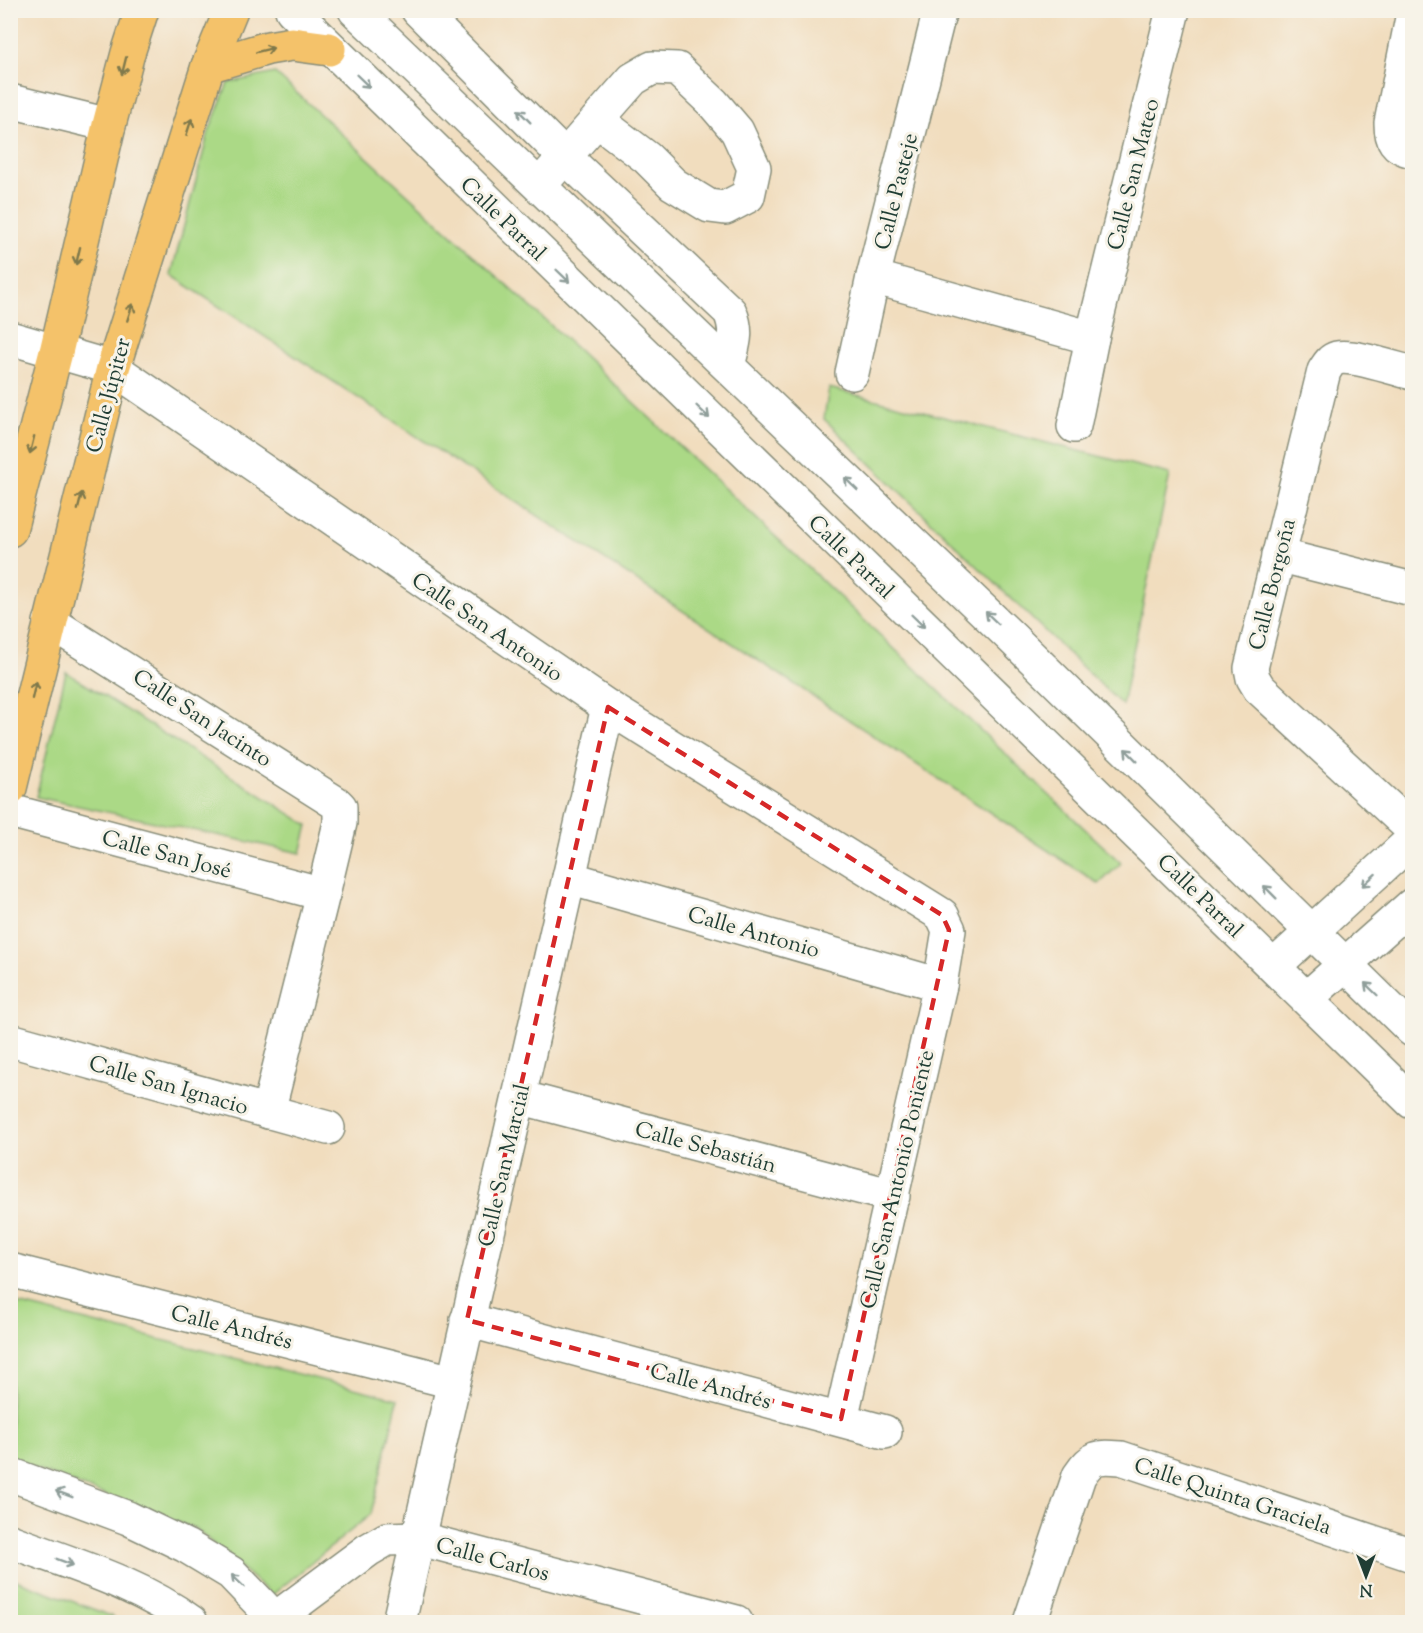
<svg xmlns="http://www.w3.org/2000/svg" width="1423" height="1633" viewBox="0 0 1423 1633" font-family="'Sorts Mill Goudy',serif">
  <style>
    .green { fill: #abd986; stroke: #658b5d; stroke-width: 1.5 }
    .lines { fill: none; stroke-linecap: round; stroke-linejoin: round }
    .minor-casing { stroke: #888d79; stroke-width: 36 }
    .major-casing { stroke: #888d79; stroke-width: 36 }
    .minor { stroke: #fff; stroke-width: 33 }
    .major { stroke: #f4c26a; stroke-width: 33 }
    .oneway { stroke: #7f794c }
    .oneway2 { stroke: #8f9e9a }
    .marked { fill: none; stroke: #d62828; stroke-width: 4.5; stroke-dasharray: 12 8; stroke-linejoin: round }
    .labels { text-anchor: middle; stroke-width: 6; stroke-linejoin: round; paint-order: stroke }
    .street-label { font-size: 22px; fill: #1f3d34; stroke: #f7f3e8 }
  </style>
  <rect width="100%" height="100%" fill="#f7f3e8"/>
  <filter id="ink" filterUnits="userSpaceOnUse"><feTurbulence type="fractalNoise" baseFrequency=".0167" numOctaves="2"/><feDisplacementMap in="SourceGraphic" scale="12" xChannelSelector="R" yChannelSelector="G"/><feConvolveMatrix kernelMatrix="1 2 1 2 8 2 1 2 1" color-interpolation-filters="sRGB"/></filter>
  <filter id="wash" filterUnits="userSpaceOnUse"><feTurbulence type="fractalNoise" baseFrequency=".008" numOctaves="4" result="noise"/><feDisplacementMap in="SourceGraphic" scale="24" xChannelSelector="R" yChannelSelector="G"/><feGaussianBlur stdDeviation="1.35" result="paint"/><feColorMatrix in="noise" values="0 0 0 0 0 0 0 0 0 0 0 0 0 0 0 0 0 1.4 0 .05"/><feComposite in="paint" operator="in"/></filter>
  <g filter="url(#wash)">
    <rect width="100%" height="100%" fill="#f1ddbe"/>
    <g class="green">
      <polygon points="275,73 579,351 1121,863 1099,884 171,275 209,131 228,83"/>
      <polygon points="829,388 1170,474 1122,705 824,419"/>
      <polygon points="66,672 308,825 301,853 36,797"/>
      <polygon points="10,1302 398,1399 371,1514 272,1595 196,1529 11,1460"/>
      <polygon points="11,1578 111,1616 120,1622 11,1622"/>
    </g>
  </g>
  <g filter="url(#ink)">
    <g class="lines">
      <g class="minor-casing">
        <g id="minor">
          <polyline points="292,10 1412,1102"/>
          <polyline points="355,10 1011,637 1412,1030"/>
          <path d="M 418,10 L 565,157 L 730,312 C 739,333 733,345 728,366"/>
          <path d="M 1412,18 L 1391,123 C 1391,140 1395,147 1412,151"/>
          <polyline points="10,101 109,125"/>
          <polyline points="540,185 633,79 652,68 677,69 713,103 737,131 754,168 748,196 725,208 709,206 673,184 647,158 597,120"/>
          <polyline points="873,277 1092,338"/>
          <polyline points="10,338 113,368 608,707 942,915 949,930 940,985 841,1419"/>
          <polyline points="852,373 873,277 940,10"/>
          <path d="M 1412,373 C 1396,369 1352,354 1337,358 C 1330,360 1328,365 1324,371 L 1251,668 L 1253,678 L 1259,688 L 1412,829"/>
          <polyline points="1074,426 1092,338 1173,10"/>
          <polyline points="1278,555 1412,589"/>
          <polyline points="50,622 336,803 340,807 340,823 323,894 268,1112"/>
          <polyline points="10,811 323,894"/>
          <polyline points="569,878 940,985"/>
          <polyline points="1274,966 1412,840"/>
          <polyline points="1307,998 1412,905"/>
          <polyline points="10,1040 328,1128"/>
          <polyline points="519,1097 893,1196"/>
          <polyline points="10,1270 453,1382"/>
          <polyline points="467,1320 885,1432"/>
          <polyline points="10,1474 128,1518 186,1546 231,1573 278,1622"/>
          <path d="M 10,1541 C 71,1564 138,1583 191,1622"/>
          <polyline points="271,1622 368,1550 387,1539 417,1538 736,1622"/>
          <polyline points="399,1622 608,707"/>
          <path d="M 1030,1622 L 1079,1476 C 1092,1456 1098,1456 1121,1458 L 1412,1555"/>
        </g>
      </g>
      <g class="major-casing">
        <g id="major">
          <polyline points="208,66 268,48 292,44 329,49"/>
          <polyline points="10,530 56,352 109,125 128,53 142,10"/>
          <polyline points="10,788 113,368 208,66 231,10"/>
        </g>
      </g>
      <use href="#minor" class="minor"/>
      <use href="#major" class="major"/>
    </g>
    <defs><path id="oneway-shaft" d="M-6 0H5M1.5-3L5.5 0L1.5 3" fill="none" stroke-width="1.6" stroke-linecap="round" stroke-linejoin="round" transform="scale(1.5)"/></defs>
    <g class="oneway">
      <use href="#oneway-shaft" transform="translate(265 50) rotate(-14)"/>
      <use href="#oneway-shaft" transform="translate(124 66) rotate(104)"/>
      <use href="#oneway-shaft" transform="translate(189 127) rotate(-72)"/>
      <use href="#oneway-shaft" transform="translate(78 256) rotate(103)"/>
      <use href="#oneway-shaft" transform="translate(130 312) rotate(-72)"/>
      <use href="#oneway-shaft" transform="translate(32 445) rotate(104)"/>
      <use href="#oneway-shaft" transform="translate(80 501) rotate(-76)"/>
      <use href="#oneway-shaft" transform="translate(34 690) rotate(-77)"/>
    </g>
    <g class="oneway2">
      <use href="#oneway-shaft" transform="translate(363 81) rotate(44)"/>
      <use href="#oneway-shaft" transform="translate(524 116) rotate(-135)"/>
      <use href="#oneway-shaft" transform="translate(563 276) rotate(44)"/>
      <use href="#oneway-shaft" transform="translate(703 412) rotate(44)"/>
      <use href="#oneway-shaft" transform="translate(851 484) rotate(-136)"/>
      <use href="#oneway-shaft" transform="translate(992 618) rotate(-136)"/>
      <use href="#oneway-shaft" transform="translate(918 621) rotate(44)"/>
      <use href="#oneway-shaft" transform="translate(1131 755) rotate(-135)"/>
      <use href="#oneway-shaft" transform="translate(1369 880) rotate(138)"/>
      <use href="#oneway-shaft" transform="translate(1270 892) rotate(-135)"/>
      <use href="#oneway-shaft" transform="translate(1371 989) rotate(-136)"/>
      <use href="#oneway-shaft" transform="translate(64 1494) rotate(-159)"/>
      <use href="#oneway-shaft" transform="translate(65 1562) rotate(21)"/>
      <use href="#oneway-shaft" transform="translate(238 1581) rotate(-136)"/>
    </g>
  </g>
  <path class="marked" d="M 608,707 L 942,915 L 949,930 L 841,1419 L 467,1320 Z"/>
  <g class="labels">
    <g class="street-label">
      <text transform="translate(1132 174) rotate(-76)" y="8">Calle San Mateo</text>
      <text transform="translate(895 191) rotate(-76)" y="8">Calle Pasteje</text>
      <text transform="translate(504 218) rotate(44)" y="8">Calle Parral</text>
      <text transform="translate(107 395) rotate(-75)" y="8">Calle Júpiter</text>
      <text transform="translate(852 556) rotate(44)" y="8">Calle Parral</text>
      <text transform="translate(1271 584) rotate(-76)" y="8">Calle Borgoña</text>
      <text transform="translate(488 626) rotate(34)" y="8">Calle San Antonio</text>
      <text transform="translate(203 717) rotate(33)" y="8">Calle San Jacinto</text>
      <text transform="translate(167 853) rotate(15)" y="8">Calle San José</text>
      <text transform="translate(1201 895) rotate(44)" y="8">Calle Parral</text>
      <text transform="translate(754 931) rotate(16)" y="8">Calle Antonio</text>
      <text transform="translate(169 1084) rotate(16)" y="8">Calle San Ignacio</text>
      <text transform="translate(706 1146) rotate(15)" y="8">Calle Sebastián</text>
      <text transform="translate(503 1165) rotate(-77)" y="8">Calle San Marcial</text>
      <text transform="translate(896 1179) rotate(-77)" y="8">Calle San Antonio Poniente</text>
      <text transform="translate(232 1326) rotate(14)" y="8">Calle Andrés</text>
      <text transform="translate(711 1385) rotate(15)" y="8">Calle Andrés</text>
      <text transform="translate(1233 1495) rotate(18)" y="8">Calle Quinta Graciela</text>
      <text transform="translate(493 1558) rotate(15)" y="8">Calle Carlos</text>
    </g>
  </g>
  <rect width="1423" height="1633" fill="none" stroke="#f7f3e8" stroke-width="36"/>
  <g transform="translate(1366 1576) rotate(180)" stroke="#f7f3e8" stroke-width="4.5" paint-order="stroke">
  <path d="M0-4.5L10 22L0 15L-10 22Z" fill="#1f3d34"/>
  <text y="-9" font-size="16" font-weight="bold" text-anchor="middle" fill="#1f3d34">N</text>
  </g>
</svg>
